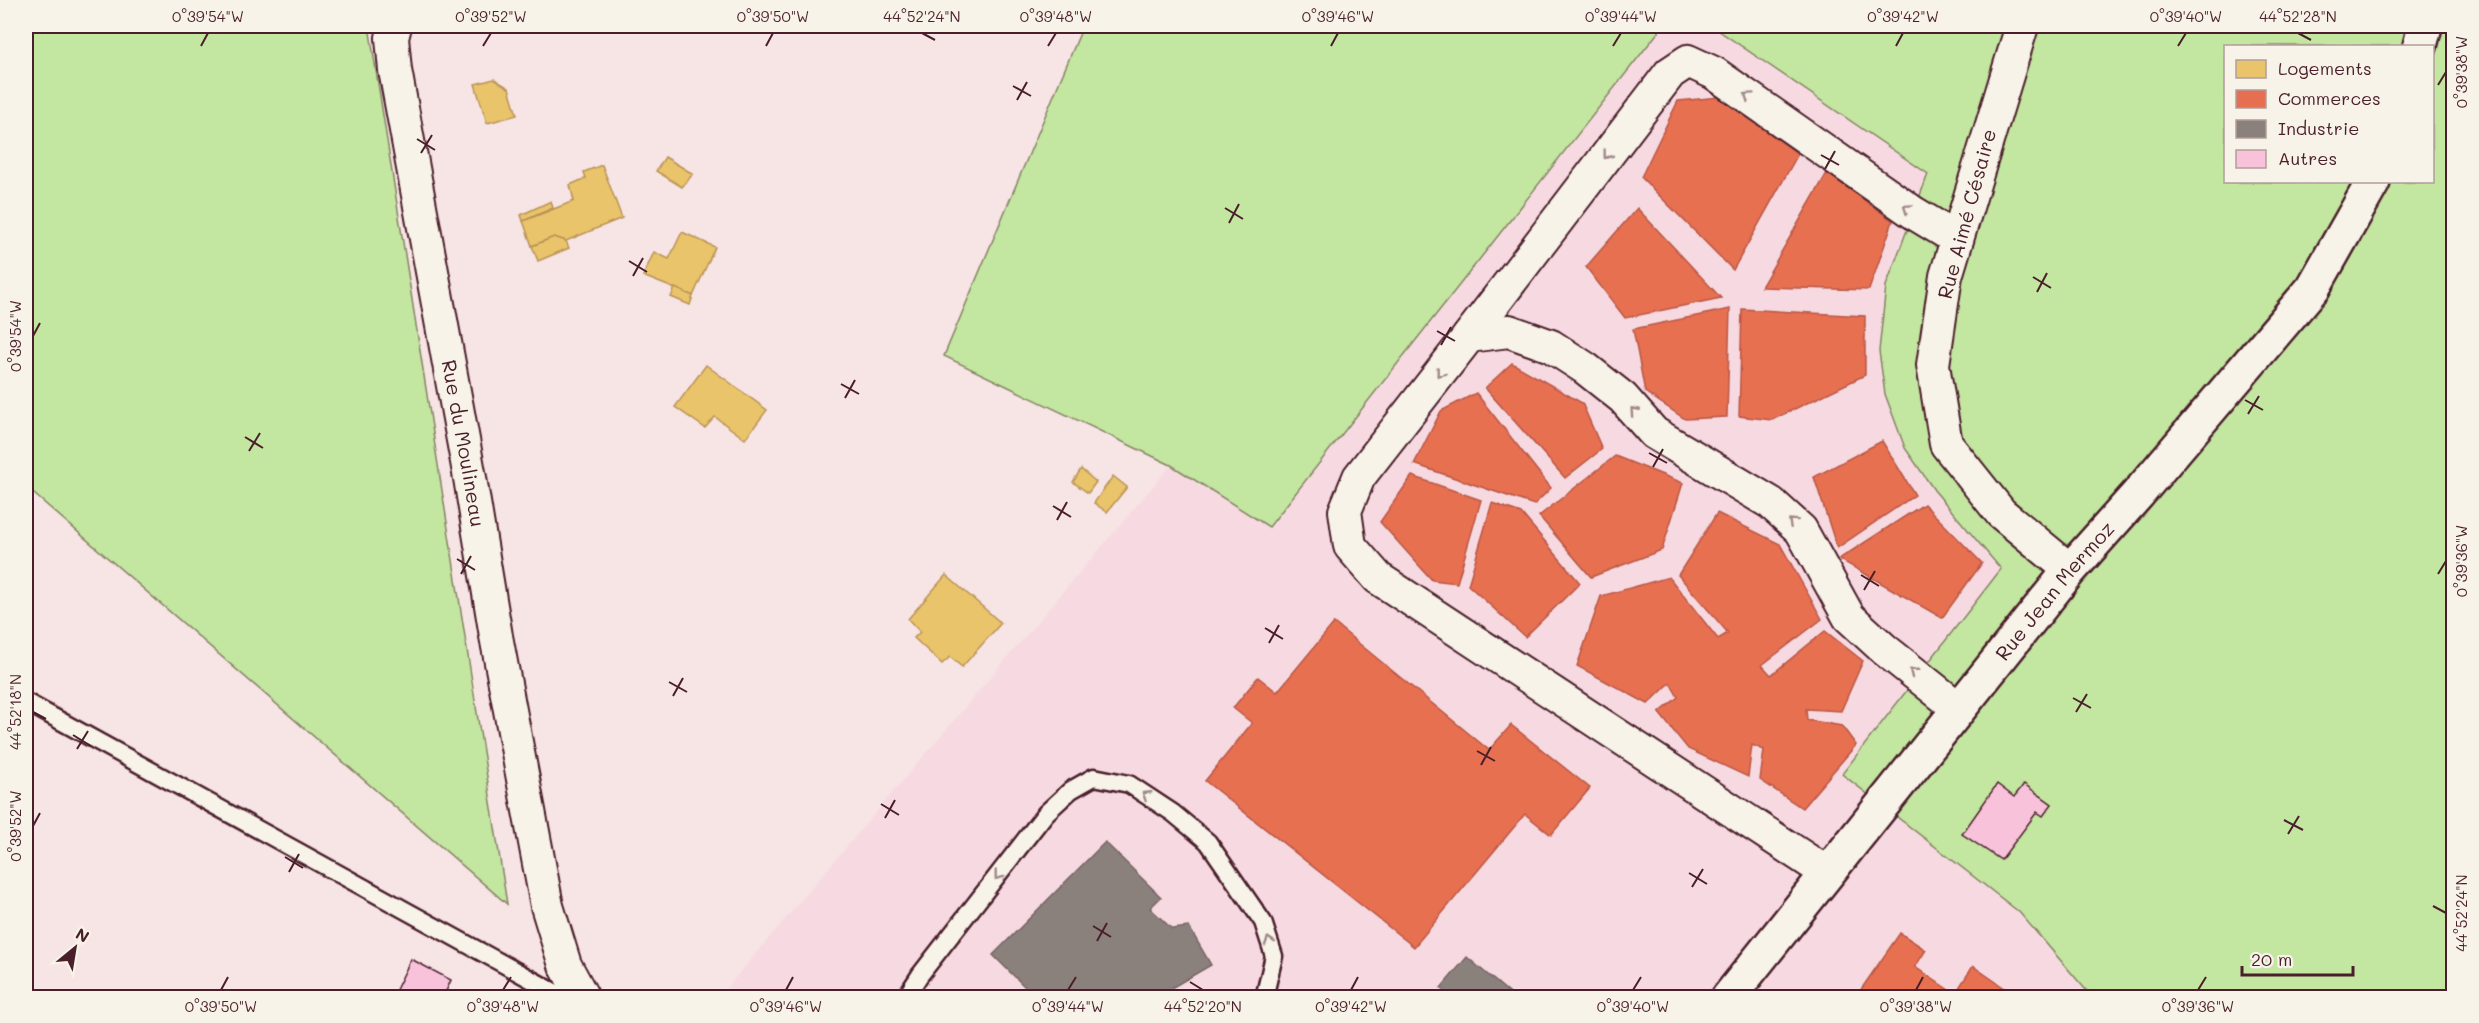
<svg xmlns="http://www.w3.org/2000/svg" width="2479" height="1023" viewBox="0 0 2479 1023" font-family="Mali,sans-serif">
  <style>
    .built { fill: #f7dae1 }
    .green { fill: #c3e6a0; stroke: #868266; stroke-width: 1.5; fill-rule: evenodd }
    .homes { fill: #e9c46a; stroke: #b99257; stroke-width: 1.5 }
    .shops { fill: #e76f51; stroke: #b85746; stroke-width: 1.5 }
    .industry { fill: #8a817c; stroke: #776464; stroke-width: 1.5 }
    .building { fill: #f8c2db; stroke: #4a1f2b; stroke-width: 1.5 }
    .lines { fill: none; stroke-linecap: round; stroke-linejoin: round }
    .lane-casing { stroke: #4a1f2b; stroke-width: 21 }
    .street-casing { stroke: #4a1f2b; stroke-width: 36 }
    .secondary-casing { stroke: #4a1f2b; stroke-width: 38 }
    .lane { stroke: #f7f3e8; stroke-width: 16 }
    .street { stroke: #f7f3e8; stroke-width: 32 }
    .secondary { stroke: #f7f3e8; stroke-width: 33 }
    .oneway { stroke: #a0898a }
    .ticks { fill: none; stroke: #4a1f2b; stroke-width: 2 }
    .labels { text-anchor: middle; stroke-width: 6; stroke-linejoin: round; paint-order: stroke }
    .street-label { font-size: 20px; fill: #4a1f2b; stroke: #f7f3e8 }
    .neatline { fill: none; stroke: #4a1f2b; stroke-width: 2 }
    .ticks-label { font-size: 15px; text-anchor: middle; fill: #4a1f2b }
  </style>
  <rect width="100%" height="100%" fill="#f7e4e4"/>
  <filter id="ink" filterUnits="userSpaceOnUse"><feTurbulence type="fractalNoise" baseFrequency=".0167" numOctaves="2"/><feDisplacementMap in="SourceGraphic" scale="12" xChannelSelector="R" yChannelSelector="G"/><feConvolveMatrix kernelMatrix="1 2 1 2 8 2 1 2 1" color-interpolation-filters="sRGB"/></filter>
  <g filter="url(#ink)">
    <polygon class="built" points="1663,26 1712,26 1928,174 1886,286 1879,351 1885,394 1905,448 1934,490 2001,569 1842,774 2019,912 2092,997 718,998 1171,465 1270,527"/>
    <g class="green">
      <polygon points="26,26 369,26 507,904 26,487"/>
      <polygon points="1083,26 1663,26 1269,527 1171,465 944,356"/>
      <path d="M 1712,26 L 2453,26 L 2453,997 L 2092,997 L 2019,912 L 1842,774 L 2001,569 L 1934,490 L 1905,448 L 1885,394 L 1879,351 L 1886,286 L 1928,174 ZM 2226,46 L 2432,46 L 2432,182 L 2226,182 Z"/>
    </g>
    <g class="homes">
      <polygon points="494,79 509,88 517,115 487,123 475,84"/>
      <polygon points="665,157 693,174 682,187 656,171"/>
      <polygon points="602,165 622,218 566,241 554,237 532,246 523,221 574,201 570,185 586,178 584,172"/>
      <polygon points="551,201 553,208 523,221 521,215"/>
      <polygon points="682,232 715,247 693,296 643,276 654,252 669,259"/>
      <polygon points="554,237 566,241 569,248 538,261 532,246"/>
      <polygon points="675,288 693,296 690,305 671,297"/>
      <polygon points="706,365 767,410 745,439 715,417 705,428 675,407"/>
      <polygon points="1081,469 1096,482 1088,493 1073,482"/>
      <polygon points="1113,476 1127,487 1107,512 1094,503"/>
      <polygon points="946,575 1001,623 962,667 950,657 942,664 914,638 920,632 908,619"/>
    </g>
    <g class="shops">
      <polygon points="1720,97 1798,154 1733,270 1641,177 1678,101"/>
      <polygon points="1827,173 1893,221 1869,290 1761,287"/>
      <polygon points="1637,208 1721,298 1625,318 1586,267"/>
      <polygon points="1730,309 1727,417 1685,419 1645,392 1633,329"/>
      <polygon points="1742,309 1865,316 1865,375 1772,420 1739,416"/>
      <polygon points="1512,363 1582,403 1602,449 1565,478 1485,388"/>
      <polygon points="1476,393 1551,488 1534,505 1414,464 1441,411"/>
      <polygon points="1882,441 1915,495 1837,548 1814,477"/>
      <polygon points="1615,456 1683,483 1662,550 1591,577 1539,516"/>
      <polygon points="1412,476 1481,500 1457,583 1432,580 1380,522"/>
      <polygon points="1492,503 1521,513 1580,583 1525,637 1468,585"/>
      <polygon points="1924,504 1982,563 1942,618 1839,559"/>
      <polygon points="1717,513 1780,544 1822,619 1762,665 1771,675 1825,631 1863,661 1841,711 1806,709 1807,720 1842,726 1856,745 1802,808 1760,780 1764,750 1752,745 1748,777 1688,749 1659,713 1678,697 1670,683 1648,704 1577,666 1601,596 1669,577 1718,639 1728,633 1678,575"/>
      <polygon points="1334,623 1489,750 1511,725 1590,788 1551,835 1525,814 1414,947 1205,781 1252,723 1233,708 1258,677 1277,692"/>
      <polygon points="1900,933 1926,950 1915,967 1955,994 1973,966 2019,998 1855,998"/>
    </g>
    <g class="industry">
      <polygon points="1105,842 1161,897 1150,908 1172,929 1189,927 1211,965 1154,998 1074,998 1069,993 1065,998 1036,998 993,955"/>
      <polygon points="1467,957 1515,998 1452,998 1441,988"/>
    </g>
    <g class="building">
      <polygon points="1997,784 2014,797 2024,784 2052,804 2043,816 2037,812 2001,860 1962,834"/>
      <polygon points="411,959 451,980 443,998 392,998"/>
    </g>
    <g class="lines">
      <g class="lane-casing">
        <g id="lane">
          <polyline points="26,702 565,998"/>
          <polyline points="905,998 920,975 1046,813 1071,790 1094,777 1129,784 1173,813 1208,842 1263,922 1274,956 1264,998"/>
        </g>
      </g>
      <g class="street-casing">
        <g id="street">
          <path id="s1" d="M 395,26 L 392,38 L 395,70 L 470,478 L 496,636 L 547,906 L 565,965 L 583,998"/>
          <polyline points="2022,26 1946,276 1933,365 1946,444 2001,513 2070,570"/>
          <polyline points="1469,336 1670,73 1688,61 1714,73 1914,213 1957,239"/>
          <polyline points="1827,873 1378,578 1350,546 1345,511 1359,477 1469,336 1509,331 1551,346 1585,368 1623,398 1654,433 1771,503 1801,530 1849,617 1884,649 1958,708"/>
        </g>
      </g>
      <g class="secondary-casing">
        <g id="secondary">
          <polyline points="2420,46 2425,26"/>
          <path id="s2" d="M 1728,998 L 2070,570 L 2138,494 L 2313,288 L 2373,182"/>
        </g>
      </g>
      <use href="#lane" class="lane"/>
      <use href="#street" class="street"/>
      <use href="#secondary" class="secondary"/>
    </g>
    <defs><path id="oneway-chevron" d="M-2-3.5L2.5 0L-2 3.5" fill="none" stroke-width="1.6" stroke-linecap="round" stroke-linejoin="round" transform="scale(1.5)"/></defs>
    <g class="oneway">
      <use href="#oneway-chevron" transform="translate(1748 96) rotate(-145)"/>
      <use href="#oneway-chevron" transform="translate(1607 155) rotate(127)"/>
      <use href="#oneway-chevron" transform="translate(1907 208) rotate(-145)"/>
      <use href="#oneway-chevron" transform="translate(1440 373) rotate(128)"/>
      <use href="#oneway-chevron" transform="translate(1634 411) rotate(-132)"/>
      <use href="#oneway-chevron" transform="translate(1792 522) rotate(-138)"/>
      <use href="#oneway-chevron" transform="translate(1913 672) rotate(-141)"/>
      <use href="#oneway-chevron" transform="translate(1146 795) rotate(-147)"/>
      <use href="#oneway-chevron" transform="translate(998 876) rotate(128)"/>
      <use href="#oneway-chevron" transform="translate(1269 941) rotate(-108)"/>
    </g>
  </g>
  <path class="ticks" d="M 922,33 L 935,40M 2298,33 L 2311,40M 201,46 L 208,33M 483,46 L 491,33M 766,46 L 773,33M 1048,46 L 1056,33M 1331,46 L 1338,33M 1613,46 L 1621,33M 1896,46 L 1903,33M 2178,46 L 2186,33M 2438,85 L 2446,72M 1013,86 L 1031,96M 1017,100 L 1027,82M 417,139 L 435,150M 421,153 L 432,135M 1821,155 L 1839,165M 1825,169 L 1835,151M 1225,208 L 1243,219M 1229,223 L 1239,204M 629,261 L 647,272M 633,276 L 643,258M 2033,277 L 2051,288M 2037,292 L 2047,273M 1437,331 L 1455,341M 33,336 L 40,323M 1441,345 L 1451,327M 841,384 L 859,394M 845,398 L 855,380M 2245,400 L 2263,410M 2248,414 L 2259,396M 245,437 L 263,448M 249,451 L 260,433M 1649,453 L 1667,463M 1653,467 L 1663,449M 1053,506 L 1071,517M 1057,520 L 1067,502M 457,559 L 475,570M 461,574 L 471,556M 2438,574 L 2446,561M 1861,575 L 1879,586M 1864,590 L 1875,571M 1265,628 L 1283,639M 1269,643 L 1279,625M 669,682 L 687,692M 673,696 L 683,678M 2073,698 L 2091,708M 33,712 L 46,719M 2076,712 L 2087,694M 73,735 L 91,746M 77,749 L 88,731M 1477,751 L 1495,761M 1481,765 L 1491,747M 881,804 L 899,815M 885,818 L 895,800M 2284,820 L 2303,830M 33,826 L 40,813M 2288,834 L 2299,816M 285,857 L 303,868M 289,872 L 299,854M 1689,873 L 1707,884M 1692,887 L 1703,869M 2433,906 L 2446,913M 1093,926 L 1111,937M 1097,941 L 1107,923M 1190,982 L 1203,990M 221,990 L 228,977M 503,990 L 511,977M 786,990 L 793,977M 1068,990 L 1076,977M 1351,990 L 1358,977M 1633,990 L 1641,977M 1916,990 L 1923,977M 2198,990 L 2206,977"/>
  <g class="labels">
    <g class="street-label">
      <text transform="translate(1967 214) rotate(-75)" y="7">Rue Aimé Césaire</text>
      <text dy="7" stroke="none"><textPath href="#s1" startOffset="424">Rue du Moulineau</textPath></text>
      <text dy="7" stroke="none"><textPath href="#s2" startOffset="522">Rue Jean Mermoz</textPath></text>
    </g>
  </g>
  <rect width="2479" height="1023" fill="none" stroke="#f7f3e8" stroke-width="66"/>
  <rect x="2224" y="45" width="210" height="138" fill="#f7f3e8" stroke="#b29e9c" stroke-width="1.5"/>
  <rect x="2236" y="60" width="30" height="18" fill="#e9c46a" stroke="#b29e9c" stroke-width="1.5"/>
  <text x="2278" y="75" font-size="18" fill="#4a1f2b">Logements</text>
  <rect x="2236" y="90" width="30" height="18" fill="#e76f51" stroke="#b29e9c" stroke-width="1.5"/>
  <text x="2278" y="105" font-size="18" fill="#4a1f2b">Commerces</text>
  <rect x="2236" y="120" width="30" height="18" fill="#8a817c" stroke="#b29e9c" stroke-width="1.5"/>
  <text x="2278" y="135" font-size="18" fill="#4a1f2b">Industrie</text>
  <rect x="2236" y="150" width="30" height="18" fill="#f8c2db" stroke="#b29e9c" stroke-width="1.5"/>
  <text x="2278" y="165" font-size="18" fill="#4a1f2b">Autres</text>
  <g transform="translate(75 948) rotate(30)" stroke="#f7f3e8" stroke-width="4.5" paint-order="stroke">
  <path d="M0-4.5L10 22L0 15L-10 22Z" fill="#4a1f2b"/>
  <text y="-9" font-size="16" font-weight="bold" text-anchor="middle" fill="#4a1f2b">N</text>
  </g>
  <path d="M2242 966v9h111v-9" fill="none" stroke="#4a1f2b" stroke-width="3"/>
  <text x="2251" y="966" font-size="18" fill="#4a1f2b" stroke="#f7f3e8" stroke-width="4.5" paint-order="stroke">20 m</text>
  <rect x="33" y="33" width="2413" height="957" class="neatline"/>
  <g class="ticks-label">
    <text x="208" y="22">0°39'54"W</text>
    <text x="491" y="22">0°39'52"W</text>
    <text x="773" y="22">0°39'50"W</text>
    <text x="922" y="22">44°52'24"N</text>
    <text x="1056" y="22">0°39'48"W</text>
    <text x="1338" y="22">0°39'46"W</text>
    <text x="1621" y="22">0°39'44"W</text>
    <text x="1903" y="22">0°39'42"W</text>
    <text x="2186" y="22">0°39'40"W</text>
    <text x="2298" y="22">44°52'28"N</text>
    <text transform="translate(2462 72) rotate(-90)" y="5">0°39'38"W</text>
    <text transform="translate(16 336) rotate(-90)" y="5">0°39'54"W</text>
    <text transform="translate(2462 561) rotate(-90)" y="5">0°39'36"W</text>
    <text transform="translate(16 712) rotate(-90)" y="5">44°52'18"N</text>
    <text transform="translate(16 826) rotate(-90)" y="5">0°39'52"W</text>
    <text transform="translate(2462 913) rotate(-90)" y="5">44°52'24"N</text>
    <text x="221" y="1012">0°39'50"W</text>
    <text x="503" y="1012">0°39'48"W</text>
    <text x="786" y="1012">0°39'46"W</text>
    <text x="1068" y="1012">0°39'44"W</text>
    <text x="1203" y="1012">44°52'20"N</text>
    <text x="1351" y="1012">0°39'42"W</text>
    <text x="1633" y="1012">0°39'40"W</text>
    <text x="1916" y="1012">0°39'38"W</text>
    <text x="2198" y="1012">0°39'36"W</text>
  </g>
</svg>
